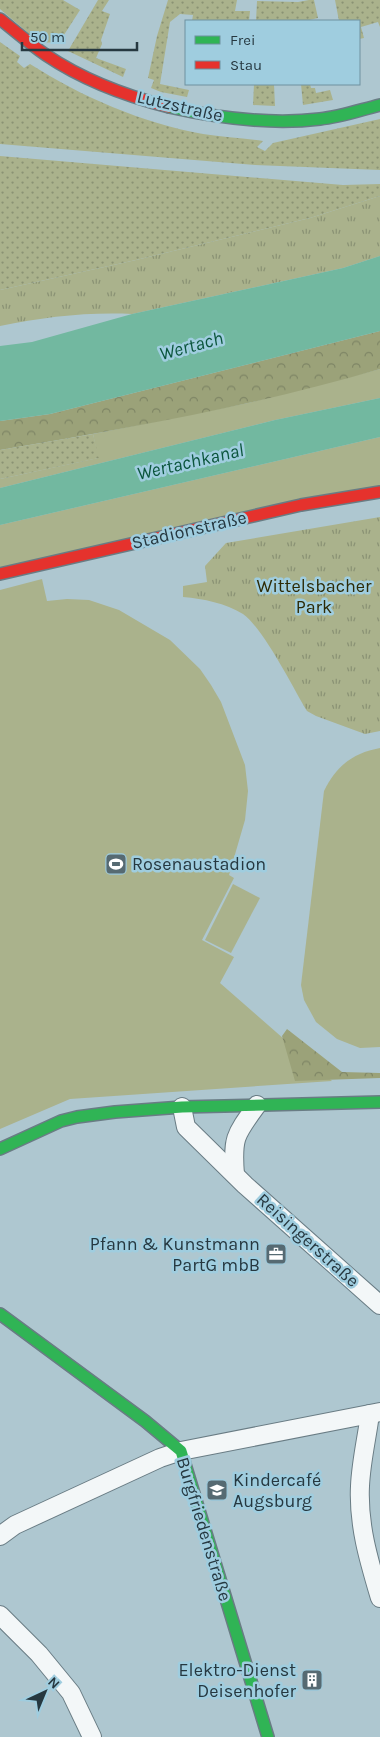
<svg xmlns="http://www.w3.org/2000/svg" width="380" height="1737" viewBox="0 0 380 1737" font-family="Karla,sans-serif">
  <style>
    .grass { fill: #aab28c }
    .forest { fill: url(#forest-crowns) }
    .park { fill: url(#park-tufts) }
    .garden { fill: url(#garden-dots) }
    .water { fill: #72b8a0 }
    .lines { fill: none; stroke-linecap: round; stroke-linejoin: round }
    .street-casing { stroke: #697c84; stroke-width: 20 }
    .fast-casing { stroke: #697c84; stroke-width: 14 }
    .jam-casing { stroke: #697c84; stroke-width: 14 }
    .street { stroke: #f3f7f8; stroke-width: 18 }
    .fast { stroke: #30b455; stroke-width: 11 }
    .jam { stroke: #e5322d; stroke-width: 11 }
    .labels { text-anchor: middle; stroke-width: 5; stroke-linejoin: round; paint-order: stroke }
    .street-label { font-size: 18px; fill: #263840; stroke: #9fcddf }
    .park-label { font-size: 18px; fill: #2d2a05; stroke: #9fcddf }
    .poi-label { font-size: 18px; fill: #263840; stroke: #9fcddf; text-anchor: start }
    .water-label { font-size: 19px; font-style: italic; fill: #0b553c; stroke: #9fcddf }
  </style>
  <defs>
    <pattern id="forest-crowns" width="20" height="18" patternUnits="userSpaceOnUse" patternTransform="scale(1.25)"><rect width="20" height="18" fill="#9ba279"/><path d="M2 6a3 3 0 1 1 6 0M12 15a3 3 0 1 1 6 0" fill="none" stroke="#7e8565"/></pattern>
    <pattern id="park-tufts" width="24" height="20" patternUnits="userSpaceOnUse" patternTransform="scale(1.25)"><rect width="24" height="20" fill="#aab28c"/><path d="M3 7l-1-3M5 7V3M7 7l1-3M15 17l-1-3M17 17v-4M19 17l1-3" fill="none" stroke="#8a9274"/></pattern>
    <pattern id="garden-dots" width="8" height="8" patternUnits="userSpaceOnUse" patternTransform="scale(1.25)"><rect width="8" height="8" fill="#aab28c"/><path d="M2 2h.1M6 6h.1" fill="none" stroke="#8a9274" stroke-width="1.8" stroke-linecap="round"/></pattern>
  </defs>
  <rect width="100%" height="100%" fill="#aec7d0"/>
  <g class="grass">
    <polygon points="380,369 380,398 275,420 0,488 0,479 98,458 93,434 248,403"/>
    <polygon points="380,437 380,492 0,574 0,525"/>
    <polygon points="42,579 47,601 67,599 89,600 119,610 170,640 200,669 211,685 221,702 245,765 248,791 245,820 229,875 234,878 202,940 234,957 220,983 332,1081 70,1099 0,1129 0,590"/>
    <path d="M 380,748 L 380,1047 L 360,1048 L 337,1039 L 316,1022 L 304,1000 L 301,985 L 324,791 C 336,766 353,753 380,748 Z"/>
    <polygon points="233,884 260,898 231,953 205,940"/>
  </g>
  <g class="forest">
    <path d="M 380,331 L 380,369 C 255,406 128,428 0,450 L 0,421 L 50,414 Z"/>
    <polygon points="287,1029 342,1072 380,1073 380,1078 295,1081 282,1036"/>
  </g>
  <g class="park">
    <path d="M 380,196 L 380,256 L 343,268 L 132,314 C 87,312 44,317 0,326 L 0,290 L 136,260 L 310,218 Z"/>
    <path d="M 380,517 L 380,731 L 365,734 L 316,716 L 307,711 C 293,688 264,629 243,614 C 225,603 204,599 183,597 L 183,586 L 207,582 L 205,566 L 226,543 Z"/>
  </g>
  <g class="garden">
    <polygon points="0,0 63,0 80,10 62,38 55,42 40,43 0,9"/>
    <polygon points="98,0 109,0 102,11 110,14 101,40 102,44 96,58 126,69 123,77 68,51"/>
    <polygon points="168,0 237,0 235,11 250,11 249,21 192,21 193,15 180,14 170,22 160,84 189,90 187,97 161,92 151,88 154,80 148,78 157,36"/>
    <polygon points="309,0 314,0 318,18 305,21 256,21 257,1 298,2"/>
    <polygon points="335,0 380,0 380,27 378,22 361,27 364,38 359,39 359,21 339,21"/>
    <path d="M 0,42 L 20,56 L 17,62 L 24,68 L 30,64 C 82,97 142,123 203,134 C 223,137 243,138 263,141 L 257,147 L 265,151 L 273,143 L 380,119 L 380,170 L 255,165 L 0,144 Z"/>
    <polygon points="254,84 274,84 275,106 253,105"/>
    <polygon points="301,84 310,84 311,88 315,88 316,93 330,90 333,100 303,105"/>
    <polygon points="0,156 343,185 380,184 380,196 310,218 136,260 0,290"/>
    <polygon points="93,434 99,458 0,479 0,450"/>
  </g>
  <g class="water">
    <polygon points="380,256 380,331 50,414 0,421 0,346 32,342 132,314 343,268"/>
    <polygon points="380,398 380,437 0,525 0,488 275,420"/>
  </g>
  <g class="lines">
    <g class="street-casing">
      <g id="street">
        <polyline points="182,1107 186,1127 245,1185 380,1305"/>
        <path d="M 235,1175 C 232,1138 235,1135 257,1105"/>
        <path d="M 370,1414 C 367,1437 361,1462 360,1486 C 358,1525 369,1561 380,1598"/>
        <polyline points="0,1536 15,1525 160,1458 181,1451 380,1412"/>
        <polyline points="0,1615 39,1654 71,1693 92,1737"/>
      </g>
    </g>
    <g class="fast-casing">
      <g id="fast">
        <path d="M 169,107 C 218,118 270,125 320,119 C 340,117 360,110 380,105"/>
        <polyline points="0,1149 61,1121 77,1117 115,1112 182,1107 380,1102"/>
        <polyline points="0,1314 145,1421 181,1451 268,1737"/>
      </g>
    </g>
    <g class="jam-casing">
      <g id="jam">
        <path d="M 0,19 C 15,31 30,44 46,55 C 83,80 126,96 169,107"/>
        <polyline points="0,574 301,505 380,492"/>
      </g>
    </g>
    <use href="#street" class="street"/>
    <use href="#fast" class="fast"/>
    <use href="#jam" class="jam"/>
  </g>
  <defs>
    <g id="stadium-square" transform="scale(1.125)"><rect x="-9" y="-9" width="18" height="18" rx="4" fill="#566a72" stroke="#9fcddf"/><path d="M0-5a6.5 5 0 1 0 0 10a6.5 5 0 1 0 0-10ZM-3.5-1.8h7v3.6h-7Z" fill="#fff"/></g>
    <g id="office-square" transform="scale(1.125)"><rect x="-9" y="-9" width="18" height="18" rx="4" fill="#566a72" stroke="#9fcddf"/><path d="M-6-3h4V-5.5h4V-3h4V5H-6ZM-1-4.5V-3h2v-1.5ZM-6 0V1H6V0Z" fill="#fff"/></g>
    <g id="school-square" transform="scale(1.125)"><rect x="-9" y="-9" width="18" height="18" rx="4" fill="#566a72" stroke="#9fcddf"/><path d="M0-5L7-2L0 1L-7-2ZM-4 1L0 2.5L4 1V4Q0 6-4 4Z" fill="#fff"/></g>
    <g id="building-square" transform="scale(1.125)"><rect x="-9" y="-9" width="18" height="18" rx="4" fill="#566a72" stroke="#9fcddf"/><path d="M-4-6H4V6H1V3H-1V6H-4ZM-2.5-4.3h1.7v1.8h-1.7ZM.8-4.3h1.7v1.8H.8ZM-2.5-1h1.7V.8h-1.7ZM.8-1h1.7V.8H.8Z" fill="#fff"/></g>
  </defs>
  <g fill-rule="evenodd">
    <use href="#stadium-square" x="116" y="864"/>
    <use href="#office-square" x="276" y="1254"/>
    <use href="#school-square" x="217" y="1490"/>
    <use href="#building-square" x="312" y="1680"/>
  </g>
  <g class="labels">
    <g class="street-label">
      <text transform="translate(180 106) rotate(13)" y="6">Lutzstraße</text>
      <text transform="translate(189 530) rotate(-13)" y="6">Stadionstraße</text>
      <text transform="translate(308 1240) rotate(42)" y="6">Reisingerstraße</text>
      <text transform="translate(204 1529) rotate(73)" y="6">Burgfriedenstraße</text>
    </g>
    <g class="park-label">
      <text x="314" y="592">Wittelsbacher<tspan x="314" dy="21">Park</tspan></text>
    </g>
    <g class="poi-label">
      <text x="132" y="870">Rosenaustadion</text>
      <text x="260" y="1250" text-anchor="end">Pfann &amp; Kunstmann<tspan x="260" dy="21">PartG mbB</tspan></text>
      <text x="233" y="1486">Kindercafé<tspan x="233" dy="21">Augsburg</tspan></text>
      <text x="296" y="1676" text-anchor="end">Elektro-Dienst<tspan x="296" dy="21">Deisenhofer</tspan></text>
    </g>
    <g class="water-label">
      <text transform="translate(191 345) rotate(-15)" y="7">Wertach</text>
      <text transform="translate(190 461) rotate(-13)" y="7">Wertachkanal</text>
    </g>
  </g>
  <rect x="185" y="20" width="175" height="65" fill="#9fcddf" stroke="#6f919f"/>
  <rect x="195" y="36" width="25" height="8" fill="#30b455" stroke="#6f919f"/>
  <text x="230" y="45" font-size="15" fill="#263840">Frei</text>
  <rect x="195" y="61" width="25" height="8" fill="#e5322d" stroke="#6f919f"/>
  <text x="230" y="70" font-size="15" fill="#263840">Stau</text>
  <g transform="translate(45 1692) rotate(44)" stroke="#9fcddf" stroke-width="4" paint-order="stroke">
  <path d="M0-4L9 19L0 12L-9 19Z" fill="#263840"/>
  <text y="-8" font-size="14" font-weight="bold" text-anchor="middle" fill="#263840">N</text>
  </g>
  <path d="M22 42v8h115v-8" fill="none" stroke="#263840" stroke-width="2.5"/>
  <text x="30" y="42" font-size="15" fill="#263840" stroke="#9fcddf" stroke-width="4" paint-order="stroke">50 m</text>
</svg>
